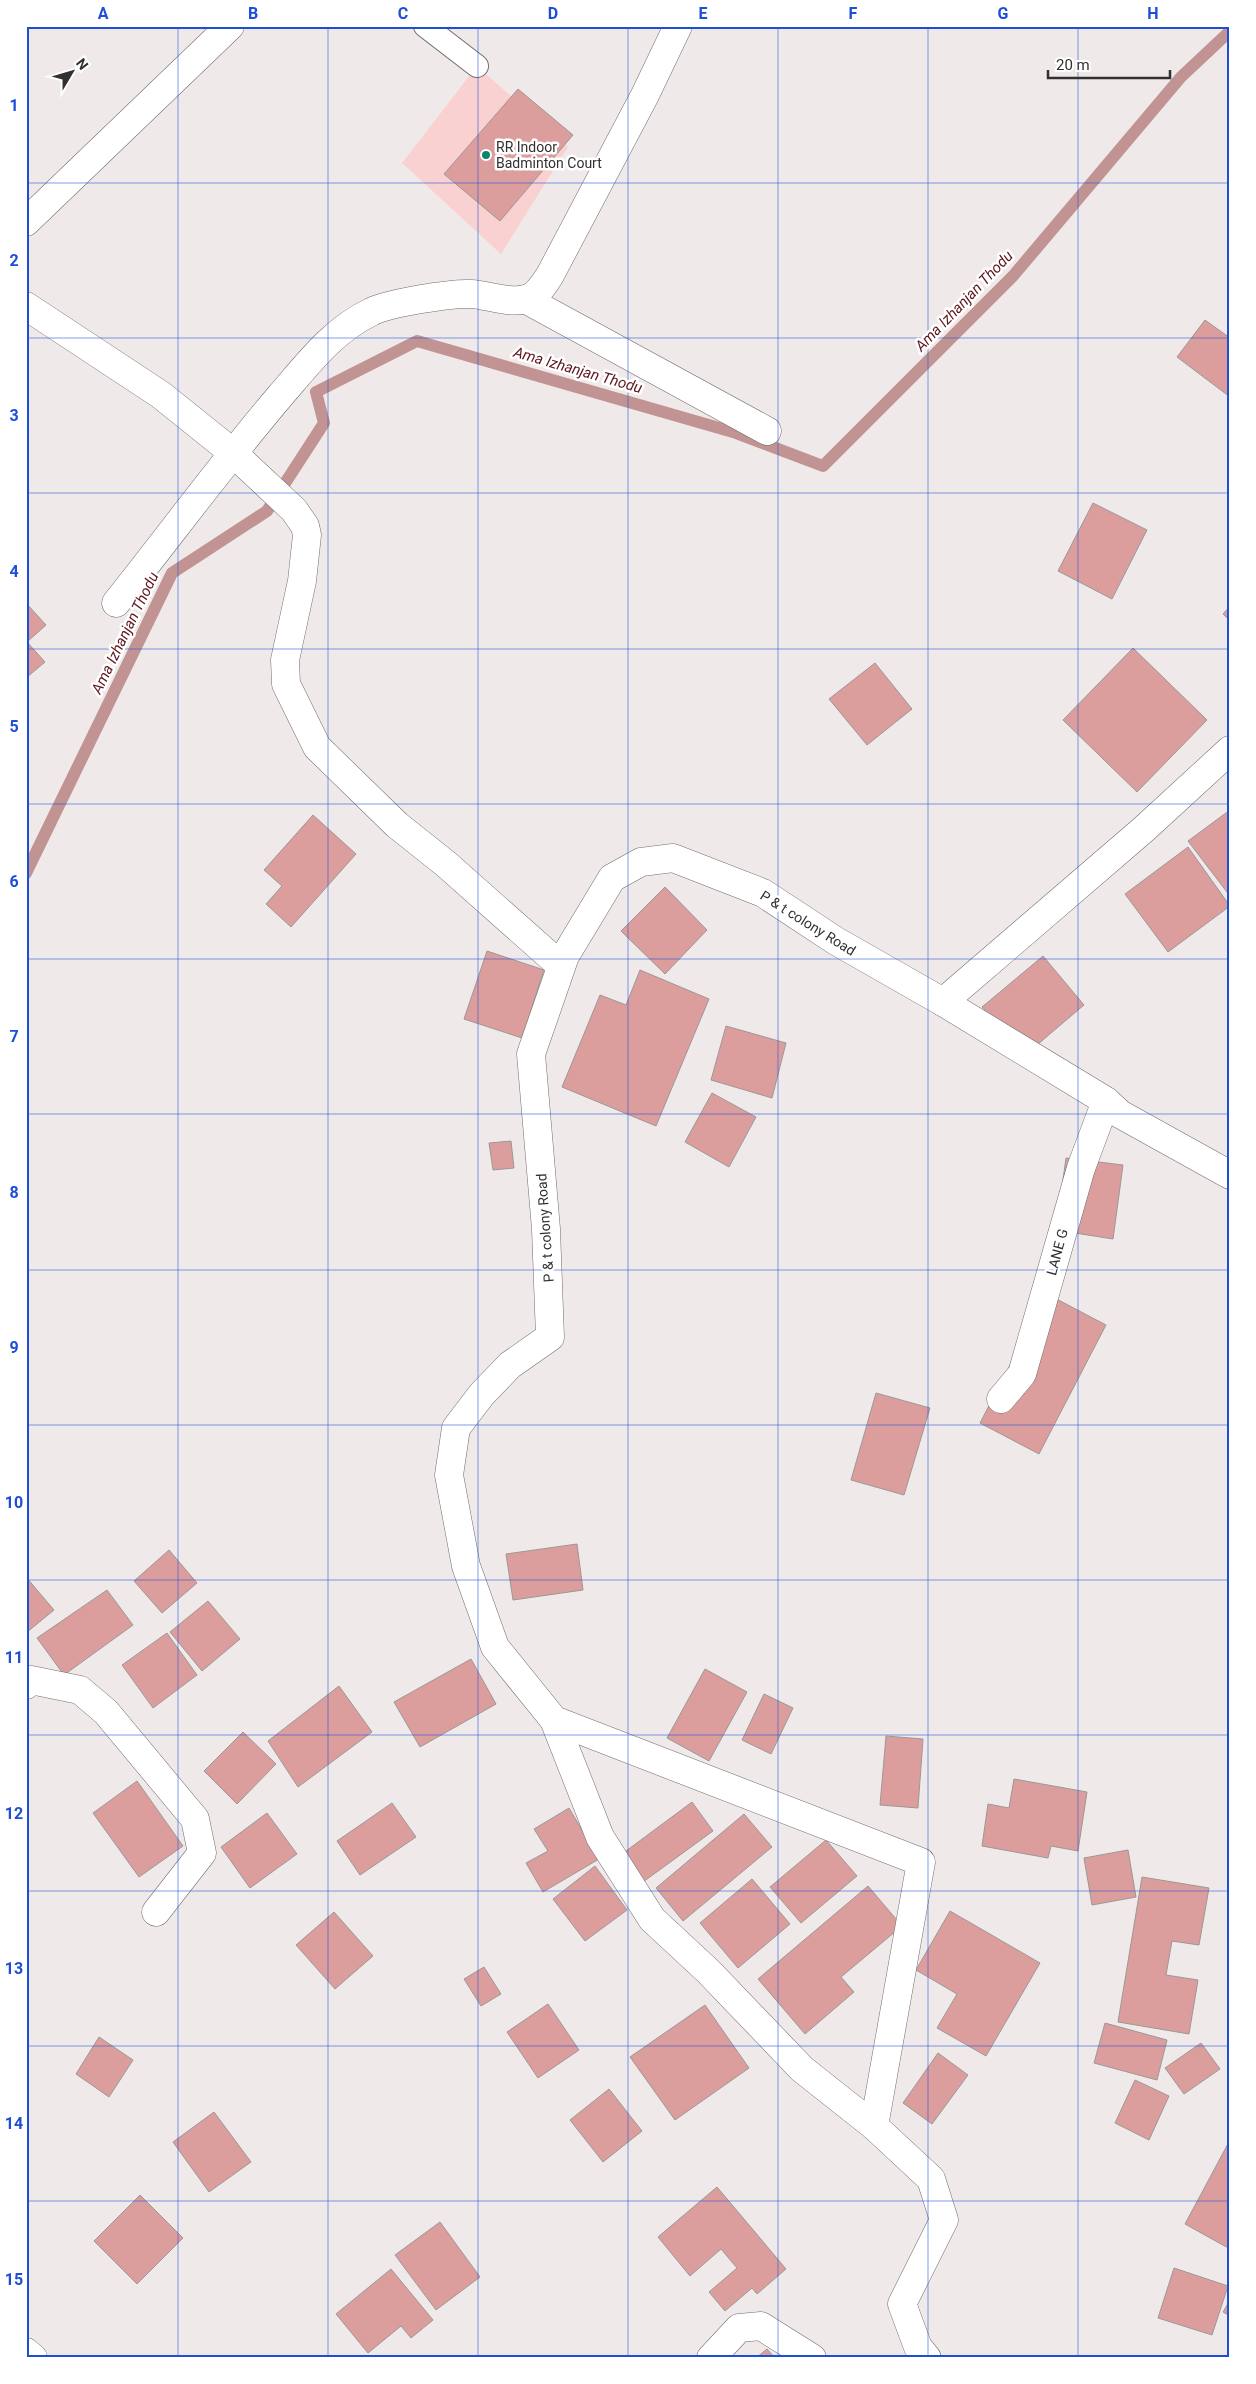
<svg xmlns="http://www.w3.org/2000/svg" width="1256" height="2384" viewBox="0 0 1256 2384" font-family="Roboto,sans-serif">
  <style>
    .pitch { fill: #f9d1d0 }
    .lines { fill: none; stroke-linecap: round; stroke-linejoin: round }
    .stream { stroke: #c29393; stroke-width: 12 }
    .building { fill: #dc9e9d; stroke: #9c9797 }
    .service-casing { stroke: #726d6c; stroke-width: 24 }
    .minor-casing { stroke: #726d6c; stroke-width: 29 }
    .service { stroke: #fff; stroke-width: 22 }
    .minor { stroke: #fff; stroke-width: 28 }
    .grid { fill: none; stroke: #1d4ed8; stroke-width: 1; stroke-opacity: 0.55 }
    .poi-dot { fill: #0a876a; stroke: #fff; stroke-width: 2 }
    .labels { text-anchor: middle; stroke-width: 5; stroke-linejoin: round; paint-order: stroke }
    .poi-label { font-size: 14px; fill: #323030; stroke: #fff; text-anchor: start }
    .street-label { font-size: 14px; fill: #323030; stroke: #fff }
    .water-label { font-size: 15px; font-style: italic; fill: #5f161d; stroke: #fff }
    .neatline { fill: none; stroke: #1d4ed8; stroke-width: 2 }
    .grid-label { font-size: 16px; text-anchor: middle; font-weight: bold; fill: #1d4ed8 }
  </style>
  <rect width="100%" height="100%" fill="#efeae9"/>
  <polygon class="pitch" points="477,66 568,147 501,254 402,163"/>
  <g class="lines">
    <polyline class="stream" points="26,873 172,573 267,511 324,423 316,392 417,341 733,432 823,466 1013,276 1181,77 1230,31"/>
  </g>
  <g class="building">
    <polygon points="518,89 573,135 500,221 444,174"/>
    <polygon points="1205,320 1230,338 1230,397 1177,357"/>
    <polygon points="1093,503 1147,530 1112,599 1058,571"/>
    <polygon points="26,603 46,625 27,642 45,662 26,678"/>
    <polygon points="1230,606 1230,621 1223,614"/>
    <polygon points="1133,648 1207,720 1137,792 1063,720"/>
    <polygon points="875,663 912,709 867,745 829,699"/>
    <polygon points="1230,810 1230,896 1188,841"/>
    <polygon points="313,815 356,854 291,927 266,904 282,886 264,870"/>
    <polygon points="1188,847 1230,906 1168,952 1125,894"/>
    <polygon points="665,887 707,930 665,974 621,931"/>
    <polygon points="487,951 544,970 522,1038 464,1019"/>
    <polygon points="1043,956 1084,1005 1024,1056 982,1007"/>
    <polygon points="640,970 709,999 656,1126 562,1087 600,995 626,1005"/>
    <polygon points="726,1026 786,1043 772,1098 711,1080"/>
    <polygon points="712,1093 756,1117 729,1167 685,1142"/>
    <polygon points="511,1141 514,1168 493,1170 489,1143"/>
    <polygon points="1066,1158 1123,1165 1113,1239 1056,1230"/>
    <polygon points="1047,1294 1106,1325 1039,1454 980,1423"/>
    <polygon points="876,1393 930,1408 904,1495 851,1480"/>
    <polygon points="577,1544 583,1590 513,1600 506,1554"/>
    <polygon points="169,1550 197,1583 162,1613 134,1581"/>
    <polygon points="26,1577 54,1610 26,1633"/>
    <polygon points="107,1590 133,1625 64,1675 37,1638"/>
    <polygon points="208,1601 240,1639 202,1671 170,1632"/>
    <polygon points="167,1633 197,1675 153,1708 122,1665"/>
    <polygon points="471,1659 496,1704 420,1747 394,1702"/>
    <polygon points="705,1669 747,1692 709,1761 667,1738"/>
    <polygon points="339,1686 372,1732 298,1787 268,1741"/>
    <polygon points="764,1694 793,1708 771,1754 742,1740"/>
    <polygon points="243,1732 276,1764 237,1804 204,1771"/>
    <polygon points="886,1736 923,1739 918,1808 880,1805"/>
    <polygon points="1014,1779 1087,1792 1078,1851 1051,1846 1048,1858 982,1846 988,1804 1009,1808"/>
    <polygon points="137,1781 183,1846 139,1877 93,1813"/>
    <polygon points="692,1802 713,1831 643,1882 622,1854"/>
    <polygon points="392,1803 416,1837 360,1875 337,1841"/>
    <polygon points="569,1808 599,1859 543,1892 526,1863 548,1851 534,1829"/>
    <polygon points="267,1813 297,1854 250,1888 221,1847"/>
    <polygon points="744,1814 772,1847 683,1921 656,1888"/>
    <polygon points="826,1840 857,1876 801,1923 770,1887"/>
    <polygon points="1128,1850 1136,1897 1092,1905 1084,1858"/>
    <polygon points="595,1866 627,1910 585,1941 553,1899"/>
    <polygon points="1142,1877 1209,1888 1199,1945 1172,1941 1166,1975 1198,1980 1189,2034 1118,2022"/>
    <polygon points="752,1879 790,1924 738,1968 700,1923"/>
    <polygon points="868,1886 902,1926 841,1977 854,1992 805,2034 758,1979"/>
    <polygon points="950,1911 1040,1963 986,2056 937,2028 957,1994 916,1970"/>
    <polygon points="334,1912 373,1956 335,1989 296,1945"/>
    <polygon points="484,1967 501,1994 481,2006 464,1979"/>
    <polygon points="548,2004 579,2050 538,2078 507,2032"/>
    <polygon points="705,2005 749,2068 675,2120 630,2057"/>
    <polygon points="1105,2023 1167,2040 1157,2080 1094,2063"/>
    <polygon points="99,2037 133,2060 109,2097 76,2074"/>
    <polygon points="1201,2043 1220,2069 1184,2094 1165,2068"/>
    <polygon points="938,2053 968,2075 932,2124 903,2103"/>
    <polygon points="1135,2080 1169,2096 1149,2140 1115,2123"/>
    <polygon points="609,2089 642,2131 603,2162 570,2120"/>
    <polygon points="214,2112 251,2162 209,2192 173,2142"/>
    <polygon points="1230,2140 1230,2249 1185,2224"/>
    <polygon points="717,2187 786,2269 757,2294 752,2288 725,2311 709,2292 737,2268 721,2249 690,2276 658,2237"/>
    <polygon points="140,2195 183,2238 137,2284 94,2241"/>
    <polygon points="440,2222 480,2277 436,2310 395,2255"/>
    <polygon points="1174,2268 1228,2286 1212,2335 1158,2318"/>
    <polygon points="391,2269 433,2320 411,2338 401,2326 368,2353 336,2314"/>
    <polygon points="1230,2300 1230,2316 1223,2312"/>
    <polygon points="767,2349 775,2358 756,2358"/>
  </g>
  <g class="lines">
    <g class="service-casing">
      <polyline id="service" points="425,26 477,66"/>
    </g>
    <g class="minor-casing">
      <g id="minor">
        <polyline points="26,222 230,26"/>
        <polyline points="525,299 767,431"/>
        <polyline points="26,306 161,395 232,452 294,510 305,526 307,535 302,581 285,660 286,684 317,747 397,825 446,864 561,966"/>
        <path d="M 116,603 C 171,534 223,463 280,396 C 307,365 333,330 371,312 C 388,303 451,293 471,294 C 488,295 510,304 527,299 C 538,295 544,284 550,275 L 645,95 L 678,26"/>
        <polyline points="943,1002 1106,1101 1120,1114 1230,1175"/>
        <polyline points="1001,1399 1022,1374 1081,1168 1106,1101"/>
        <polyline points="26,1685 31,1680 80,1690 106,1712 195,1819 202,1853 156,1912"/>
        <polyline points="554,1720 600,1837 652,1919 709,1972 802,2069 874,2126"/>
        <polyline points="26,2352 33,2358"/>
        <polyline points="711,2358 739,2328 761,2326 812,2358"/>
        <polyline points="927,2358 918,2347 902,2304 944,2220 931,2179 874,2126 921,1862 554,1720 495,1647 466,1566 449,1475 456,1428 482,1394 510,1365 550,1337 546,1229 531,1054 565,956 612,878 641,862 673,858 763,893 836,941 943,1002 1144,829 1230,750"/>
      </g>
    </g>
    <use href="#service" class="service"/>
    <use href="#minor" class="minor"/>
  </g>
  <path class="grid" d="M 178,26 L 178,2358M 328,26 L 328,2358M 478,26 L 478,2358M 628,26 L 628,2358M 778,26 L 778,2358M 928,26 L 928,2358M 1078,26 L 1078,2358M 26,183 L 1230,183M 26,338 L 1230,338M 26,493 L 1230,493M 26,649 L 1230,649M 26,804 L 1230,804M 26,959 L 1230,959M 26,1114 L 1230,1114M 26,1270 L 1230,1270M 26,1425 L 1230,1425M 26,1580 L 1230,1580M 26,1735 L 1230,1735M 26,1891 L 1230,1891M 26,2046 L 1230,2046M 26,2201 L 1230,2201"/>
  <circle class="poi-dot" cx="486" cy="155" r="5"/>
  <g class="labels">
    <g class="poi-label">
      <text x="496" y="152">RR Indoor<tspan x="496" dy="16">Badminton Court</tspan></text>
    </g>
    <g class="street-label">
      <text transform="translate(808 923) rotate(32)" y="5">P &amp; t colony Road</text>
      <text transform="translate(545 1228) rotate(-94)" y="5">P &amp; t colony Road</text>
      <text transform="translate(1057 1252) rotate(-75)" y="5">LANE G</text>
    </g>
    <g class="water-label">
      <text transform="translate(964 301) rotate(-46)" y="5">Ama Izhanjan Thodu</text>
      <text transform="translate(578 370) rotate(16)" y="5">Ama Izhanjan Thodu</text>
      <text transform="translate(125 633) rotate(-64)" y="5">Ama Izhanjan Thodu</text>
    </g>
  </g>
  <rect width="1256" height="2384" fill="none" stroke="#ffffff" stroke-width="55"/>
  <g transform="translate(72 72) rotate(52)" stroke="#ffffff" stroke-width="4" paint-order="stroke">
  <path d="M0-4L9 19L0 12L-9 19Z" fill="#323030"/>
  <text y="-8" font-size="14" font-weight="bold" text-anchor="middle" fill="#323030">N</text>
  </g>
  <path d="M1048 70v8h122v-8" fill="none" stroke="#323030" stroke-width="2.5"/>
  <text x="1056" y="70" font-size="15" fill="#323030" stroke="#ffffff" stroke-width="4" paint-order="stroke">20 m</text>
  <rect x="28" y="28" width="1200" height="2328" class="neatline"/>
  <g class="grid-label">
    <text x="103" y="19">A</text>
    <text x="253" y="19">B</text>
    <text x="403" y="19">C</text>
    <text x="553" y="19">D</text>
    <text x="703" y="19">E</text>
    <text x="853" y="19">F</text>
    <text x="1003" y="19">G</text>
    <text x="1153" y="19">H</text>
    <text x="14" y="111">1</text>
    <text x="14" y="266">2</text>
    <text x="14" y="421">3</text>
    <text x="14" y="577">4</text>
    <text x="14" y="732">5</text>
    <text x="14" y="887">6</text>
    <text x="14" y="1042">7</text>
    <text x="14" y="1198">8</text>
    <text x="14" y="1353">9</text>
    <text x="14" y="1508">10</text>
    <text x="14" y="1663">11</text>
    <text x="14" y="1819">12</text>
    <text x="14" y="1974">13</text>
    <text x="14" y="2129">14</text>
    <text x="14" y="2285">15</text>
  </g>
</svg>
